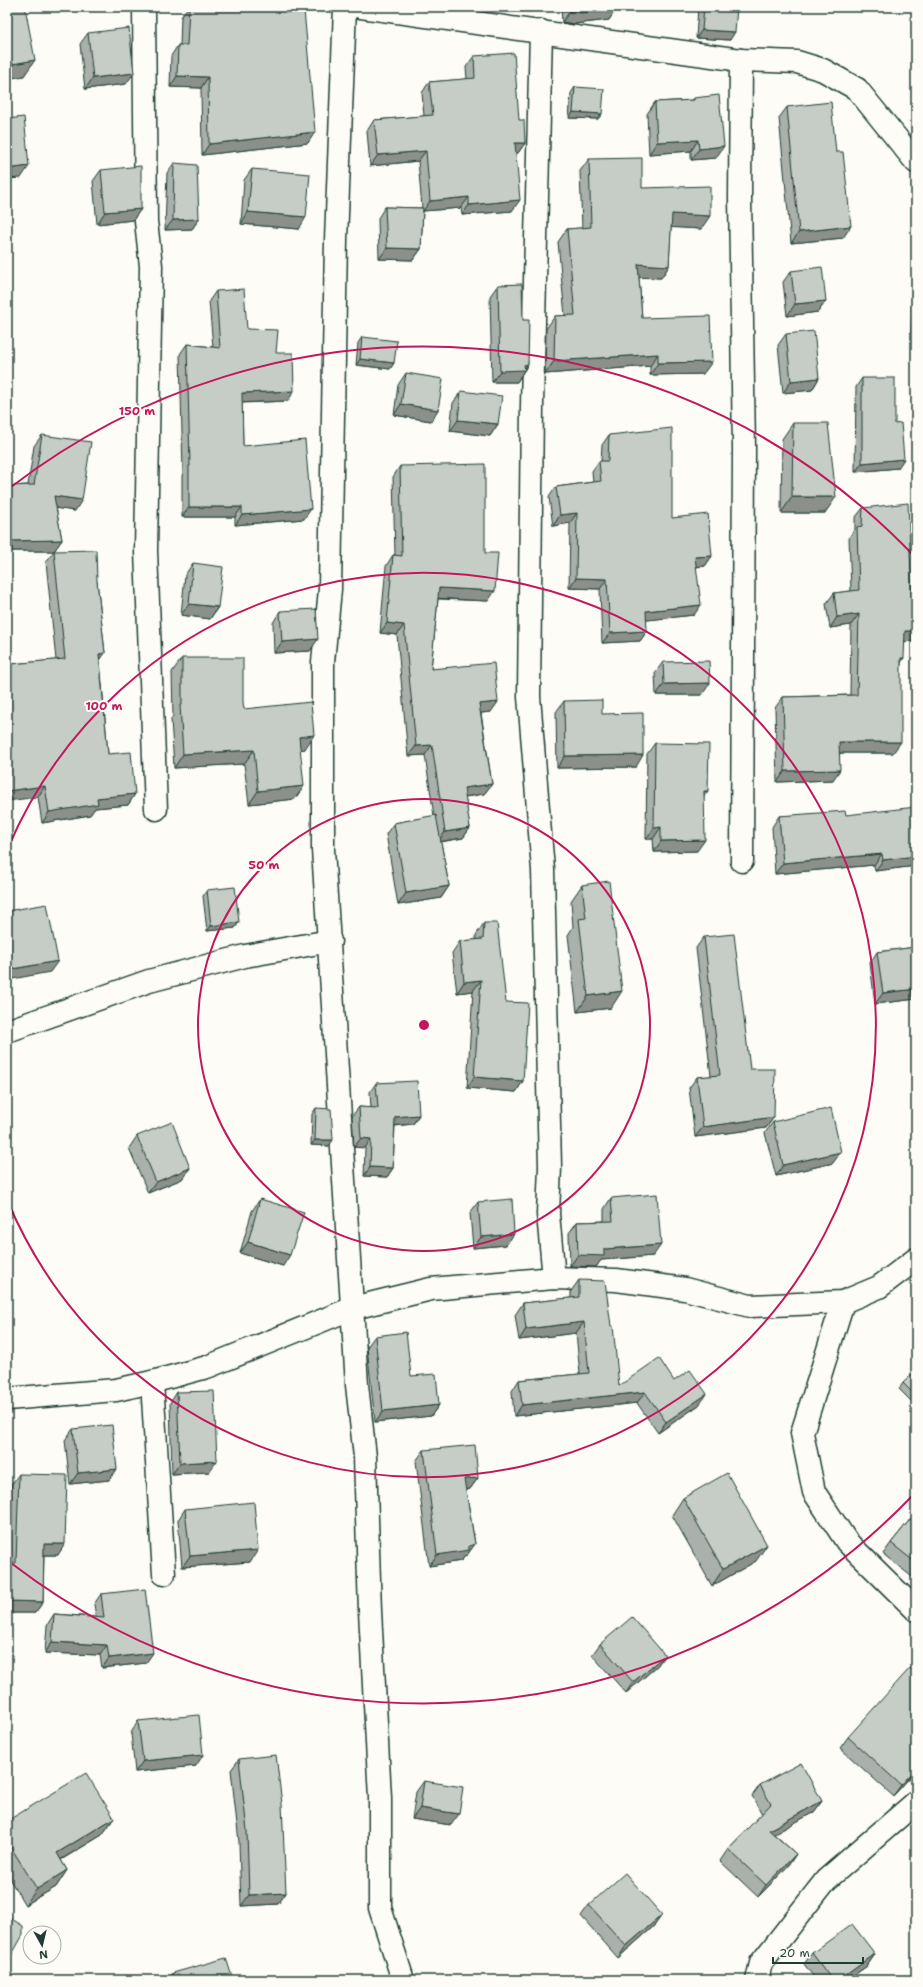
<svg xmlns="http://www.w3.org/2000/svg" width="923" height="1987" viewBox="0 0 923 1987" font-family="'Shantell Sans',sans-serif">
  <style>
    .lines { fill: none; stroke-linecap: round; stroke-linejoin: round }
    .street-casing { stroke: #1f3d34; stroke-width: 25 }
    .street { stroke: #fdfcf7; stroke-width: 22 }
    .wall { fill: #aab0ab; stroke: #1f3d34 }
    .shaded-wall { fill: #8b908b; stroke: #1f3d34 }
    .building { fill: #c6cdc7; stroke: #1f3d34 }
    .ring { fill: none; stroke: #c2185b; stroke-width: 2 }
    .centre { fill: #c2185b; stroke: #fdfcf7; stroke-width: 2 }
    .ring-label { font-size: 12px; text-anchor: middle; font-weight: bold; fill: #c2185b; stroke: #fdfcf7; stroke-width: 4; stroke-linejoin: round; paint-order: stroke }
  </style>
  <rect width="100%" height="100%" fill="#fdfcf7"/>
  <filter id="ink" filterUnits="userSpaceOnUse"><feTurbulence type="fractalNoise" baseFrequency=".025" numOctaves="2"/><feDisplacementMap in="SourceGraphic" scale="8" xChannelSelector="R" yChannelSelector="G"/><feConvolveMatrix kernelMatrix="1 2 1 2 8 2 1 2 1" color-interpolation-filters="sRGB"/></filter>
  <g filter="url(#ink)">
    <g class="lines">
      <g class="street-casing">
        <g id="street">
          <polyline points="144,7 146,221 151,266 146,551 156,809"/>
          <polyline points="345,7 336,240 330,589 323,662 323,849 357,1385 365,1457 370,1611 380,1798 380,1908 403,1980"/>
          <polyline points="361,7 741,60 797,62 823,70 857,89 916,162"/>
          <polyline points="541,31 532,405 529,697 543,870 550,1167 548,1214 554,1278"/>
          <polyline points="741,60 740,198 744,448 742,861"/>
          <polyline points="7,1031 149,981 245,956 330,941"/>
          <polyline points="843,1302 802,1433 814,1492 847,1542 916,1610"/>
          <polyline points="152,1382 164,1574"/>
          <polyline points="7,1399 116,1390 152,1382 207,1367 353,1308 431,1289 554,1278 616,1280 685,1289 750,1306 843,1302 879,1287 916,1259"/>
          <polyline points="757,1980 761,1963 826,1880 916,1802"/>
        </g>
      </g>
      <use href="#street" class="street"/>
    </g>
    <g class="wall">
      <polygon points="188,7 216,7 243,8 243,7 285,7 286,12 308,143 202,155 201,88 170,87 171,56 178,45 180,45 181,17"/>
      <polygon points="561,7 616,7 616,9 609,20 574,24 562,22"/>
      <polygon points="698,7 737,7 730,40 696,38"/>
      <polygon points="88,33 126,84 85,89 80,44"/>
      <polygon points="474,56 519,120 525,143 518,153 516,154 512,211 462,215 461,208 423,211 421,249 413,260 379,259 378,218 385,207 422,208 418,161 370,166 367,131 374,120 424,116 422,93 429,82 467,79 466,67"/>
      <polygon points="575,87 602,114 598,119 569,118 571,93"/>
      <polygon points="694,98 716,158 691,160 691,151 649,154 647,114 655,102 693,100"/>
      <polygon points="787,107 843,238 791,243 779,118"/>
      <polygon points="589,159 642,188 701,229 671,227 669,266 661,278 639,277 642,318 703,374 650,375 650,366 545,374 546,329 555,316 565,316 558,242 567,229 582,228 580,171"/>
      <polygon points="174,163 199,219 192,229 165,230 167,173"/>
      <polygon points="252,169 299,229 241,224 244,180"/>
      <polygon points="101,170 141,209 133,220 97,224 93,181"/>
      <polygon points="791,271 826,301 818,312 787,316 783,282"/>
      <polygon points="498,285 523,320 528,364 517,382 492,382 490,296"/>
      <polygon points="216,291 247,329 276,353 288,401 242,403 243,446 304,519 235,525 235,517 182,517 182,476 183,473 180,354 187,344 213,347 209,301"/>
      <polygon points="916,294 916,333 911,333 912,300"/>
      <polygon points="786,334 819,378 812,390 783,393 778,345"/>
      <polygon points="362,337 394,363 390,369 356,365 358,343"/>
      <polygon points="406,373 431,421 394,415 398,385"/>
      <polygon points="862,378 895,424 898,468 855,472 856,387"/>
      <polygon points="461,391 498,424 490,436 450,431 453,403"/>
      <polygon points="793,423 825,513 781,513 782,439"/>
      <polygon points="42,435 75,511 56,508 62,540 54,551 7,551 7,486 28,485 34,446"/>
      <polygon points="609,435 672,518 712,556 705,566 696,567 694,615 646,620 647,631 640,641 602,643 600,589 569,588 570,523 553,526 549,497 556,487 593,482 592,471 599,461 601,461 602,445"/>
      <polygon points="400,466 485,553 488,601 438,599 431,669 491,712 481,713 492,784 484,794 465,797 470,828 463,838 441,842 449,886 441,898 398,905 386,834 394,823 434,816 425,755 408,756 397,635 380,633 386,566 393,555 395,555 393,477"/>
      <polygon points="863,508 912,596 916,641 905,641 901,663 893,753 840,753 833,780 777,782 775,708 783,697 850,695 851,625 830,628 826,604 834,593 851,591 849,537 855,529 855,518"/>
      <polygon points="54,551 97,581 105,653 100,660 108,754 135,794 128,805 95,808 90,815 42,823 38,797 11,664 56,660 46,562"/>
      <polygon points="193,563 218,607 210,619 181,615 185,575"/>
      <polygon points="280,611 310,651 274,653 273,623"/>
      <polygon points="182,658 244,709 305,749 300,749 295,799 249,804 244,764 174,768 171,719 173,716 172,672"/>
      <polygon points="663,662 702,695 656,695 655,673"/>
      <polygon points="564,701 602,714 636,767 557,768 556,712"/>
      <polygon points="655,743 704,796 697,851 654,852 653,839 646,839 647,754"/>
      <polygon points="846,815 916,866 875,871 874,865 775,874 772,827 779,816"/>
      <polygon points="582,885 611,1008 577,1012 568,935 573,927 571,901"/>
      <polygon points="207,890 239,922 235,928 207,931 203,896"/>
      <polygon points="484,923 506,1002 523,1081 516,1092 467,1088 473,991 457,993 452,953 460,941 476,940 476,935"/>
      <polygon points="704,937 750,1069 774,1117 766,1128 695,1137 689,1088 697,1077 711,1076 696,948"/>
      <polygon points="916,947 916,999 875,1004 870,963 877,952"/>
      <polygon points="376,1083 419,1115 413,1124 395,1126 393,1168 387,1177 364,1176 365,1148 354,1147 352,1116 359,1107 371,1108 370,1092"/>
      <polygon points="316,1108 329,1146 311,1145 312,1114"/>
      <polygon points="773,1122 833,1163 776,1176 765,1133"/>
      <polygon points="137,1136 190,1168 182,1179 148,1193 129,1148"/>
      <polygon points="611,1198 653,1256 601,1260 596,1267 570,1266 569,1233 577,1222 604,1221 604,1209"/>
      <polygon points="260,1199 283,1266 240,1253 252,1211"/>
      <polygon points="478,1202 514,1234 506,1245 473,1248 470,1213"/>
      <polygon points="579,1280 619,1386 674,1381 699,1405 658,1433 637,1403 514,1416 512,1391 519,1380 580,1374 576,1333 519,1340 515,1315 523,1303 571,1298 571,1291"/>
      <polygon points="375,1336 411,1376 439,1405 431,1416 375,1422 367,1347"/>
      <polygon points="916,1370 916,1406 899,1389 903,1383"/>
      <polygon points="177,1392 209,1472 172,1474 170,1403"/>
      <polygon points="73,1429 117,1469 109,1480 70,1484 65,1440"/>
      <polygon points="424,1450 478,1478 470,1489 466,1490 475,1544 467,1555 465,1556 461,1561 429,1566 416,1461"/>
      <polygon points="19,1474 58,1555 44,1555 43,1602 35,1613 7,1613 7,1563 9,1563 11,1485"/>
      <polygon points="683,1498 756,1561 712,1586 672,1515"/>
      <polygon points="185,1509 250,1562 182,1567 178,1520"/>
      <polygon points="916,1512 916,1580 883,1554 891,1543"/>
      <polygon points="101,1594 146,1663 102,1668 100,1655 45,1653 47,1625 54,1614 96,1617 94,1604"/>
      <polygon points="600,1644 665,1655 657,1666 626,1693 592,1655"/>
      <polygon points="138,1721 196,1766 135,1772 131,1733"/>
      <polygon points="848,1737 916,1771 893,1796 840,1748"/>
      <polygon points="239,1759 286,1893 278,1904 241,1906 239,1842 231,1770"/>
      <polygon points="424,1781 451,1825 412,1819 416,1792"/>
      <polygon points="760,1785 822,1801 814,1812 774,1834 796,1854 788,1866 758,1897 720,1861 728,1849 762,1814 752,1796"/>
      <polygon points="114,1818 102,1835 61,1860 67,1870 56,1887 25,1905 7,1875 7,1821"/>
      <polygon points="589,1905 662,1915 654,1926 618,1958 581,1916"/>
      <polygon points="812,1953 875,1954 867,1966 847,1980 816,1980 804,1964"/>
      <polygon points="173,1973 233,1980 168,1980"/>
    </g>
    <g class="shaded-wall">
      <polygon points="659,7 671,7 658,8"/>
      <polygon points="616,9 609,20 574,24 562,22 570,11"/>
      <polygon points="702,30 735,32 730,40 696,38"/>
      <polygon points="35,60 24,76 7,79 7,65"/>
      <polygon points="134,73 126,84 85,89 93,78"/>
      <polygon points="177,76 208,77 201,88 170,87"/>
      <polygon points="573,112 602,114 598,119 569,118"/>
      <polygon points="315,132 308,143 202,155 209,144"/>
      <polygon points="698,140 691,151 649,154 657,142"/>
      <polygon points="515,143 525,143 518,153 507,154"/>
      <polygon points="724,146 716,158 691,160 699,149"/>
      <polygon points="426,151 418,161 370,166 378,155"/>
      <polygon points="29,166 21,178 7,179 7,169"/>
      <polygon points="469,197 461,208 423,211 430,201"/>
      <polygon points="520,200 512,211 462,215 469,205"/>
      <polygon points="141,209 133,220 97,224 105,212"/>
      <polygon points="248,212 306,217 299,229 241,224"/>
      <polygon points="672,214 710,216 701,229 663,227"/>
      <polygon points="199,219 192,229 165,230 173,220"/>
      <polygon points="851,226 843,238 791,243 799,232"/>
      <polygon points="387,248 421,249 413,260 379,259"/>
      <polygon points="638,264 669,266 661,278 629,277"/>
      <polygon points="826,301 818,312 787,316 795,304"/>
      <polygon points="915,327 916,327 916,333 911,333"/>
      <polygon points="658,354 650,366 545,374 554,361"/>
      <polygon points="360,359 394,363 390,369 356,365"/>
      <polygon points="712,362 703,374 650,375 658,363"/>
      <polygon points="528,364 517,382 492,382 500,371"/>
      <polygon points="819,378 812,390 783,393 791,381"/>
      <polygon points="294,391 288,401 235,403 242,393"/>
      <polygon points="401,404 438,410 431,421 394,415"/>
      <polygon points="458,420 498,424 490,436 450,431"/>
      <polygon points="904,459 898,468 855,472 862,463"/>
      <polygon points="54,496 82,500 75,511 46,507"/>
      <polygon points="792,497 836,497 825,513 781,513"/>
      <polygon points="189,507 242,507 235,517 182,517"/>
      <polygon points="311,509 304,519 235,525 242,515"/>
      <polygon points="577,513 570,523 553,526 560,515"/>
      <polygon points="62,540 54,551 7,551 7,541"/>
      <polygon points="712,556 705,566 688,567 695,557"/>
      <polygon points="576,578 607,579 600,589 569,588"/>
      <polygon points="439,588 495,591 488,601 432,598"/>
      <polygon points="189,604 218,607 210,619 181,615"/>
      <polygon points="701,605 694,615 639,621 646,611"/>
      <polygon points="859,614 851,625 830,628 837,617"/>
      <polygon points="387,623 404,625 397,635 380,633"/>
      <polygon points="647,631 640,641 602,643 610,633"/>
      <polygon points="905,631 916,631 916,641 897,642"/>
      <polygon points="318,639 310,651 274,653 282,642"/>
      <polygon points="105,653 97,664 99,654"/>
      <polygon points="901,658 904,658 897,669"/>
      <polygon points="710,683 702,695 656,695 664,684"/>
      <polygon points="498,702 491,712 472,714 479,704"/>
      <polygon points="314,735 305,749 290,751 299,737"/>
      <polygon points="839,742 901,742 893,753 832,753"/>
      <polygon points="432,745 425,755 408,756 416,746"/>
      <polygon points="254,750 244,764 174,768 183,754"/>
      <polygon points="643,755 636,767 557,768 565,756"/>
      <polygon points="840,770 833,780 777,782 785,771"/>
      <polygon points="492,784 484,794 457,798 464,788"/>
      <polygon points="45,786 38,797 7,801 7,791"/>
      <polygon points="304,786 295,799 249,804 258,791"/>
      <polygon points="704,791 708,791 700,802"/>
      <polygon points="135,794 128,805 95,808 90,815 42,823 49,812 97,798"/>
      <polygon points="661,827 653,839 646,839 654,828"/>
      <polygon points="470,828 463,838 438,842 445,832"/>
      <polygon points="705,840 697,851 654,852 661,841"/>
      <polygon points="882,854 874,865 775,874 783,863"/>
      <polygon points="916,856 916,866 875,871 883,860"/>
      <polygon points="449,886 441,898 398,905 406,893"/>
      <polygon points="239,922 235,928 207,931 211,926"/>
      <polygon points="58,961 50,972 7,980 7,970"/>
      <polygon points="481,980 473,991 457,993 464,982"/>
      <polygon points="916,989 916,999 875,1004 883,993"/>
      <polygon points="622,991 611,1008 577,1012 588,996"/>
      <polygon points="474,1077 523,1081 516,1092 467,1088"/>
      <polygon points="419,1115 413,1124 389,1126 395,1117"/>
      <polygon points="774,1117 766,1128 695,1137 703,1127"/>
      <polygon points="361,1138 371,1139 365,1148 354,1147"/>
      <polygon points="315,1140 333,1140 329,1146 311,1145"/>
      <polygon points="841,1152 833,1163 776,1176 783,1165"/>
      <polygon points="370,1167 393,1168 387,1177 364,1176"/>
      <polygon points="190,1168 182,1179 148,1193 156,1182"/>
      <polygon points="514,1234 506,1245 473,1248 481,1237"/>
      <polygon points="248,1242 290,1255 283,1266 240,1253"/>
      <polygon points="661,1245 653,1256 601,1260 596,1267 570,1266 578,1255 604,1249"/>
      <polygon points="584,1322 576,1333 519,1340 526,1329"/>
      <polygon points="645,1392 637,1403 514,1416 522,1405"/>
      <polygon points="707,1394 699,1405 658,1433 666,1422"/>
      <polygon points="439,1405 431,1416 375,1422 383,1411"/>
      <polygon points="217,1461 209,1472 172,1474 180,1463"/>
      <polygon points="117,1469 109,1480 70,1484 78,1473"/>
      <polygon points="478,1478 470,1489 457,1491 464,1479"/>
      <polygon points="44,1544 65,1544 58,1555 36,1555"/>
      <polygon points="475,1544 467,1555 465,1556 461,1561 429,1566 437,1555"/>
      <polygon points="767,1545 756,1561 712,1586 723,1569"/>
      <polygon points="258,1550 250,1562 182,1567 190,1556"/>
      <polygon points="7,1601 43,1602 35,1613 7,1613"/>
      <polygon points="52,1642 107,1645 100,1655 45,1653"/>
      <polygon points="153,1653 146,1663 102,1668 109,1658"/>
      <polygon points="665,1655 657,1666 626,1693 633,1682"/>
      <polygon points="203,1755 196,1766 135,1772 143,1761"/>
      <polygon points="916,1769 916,1771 893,1796 901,1785"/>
      <polygon points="822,1801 814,1812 762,1841 769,1830"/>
      <polygon points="420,1808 459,1814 451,1825 412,1819"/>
      <polygon points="114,1818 102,1835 45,1869 57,1853"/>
      <polygon points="796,1854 788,1866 758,1897 766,1885"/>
      <polygon points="67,1870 56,1887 25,1905 37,1889"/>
      <polygon points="286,1893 278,1904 241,1906 249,1895"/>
      <polygon points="662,1915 654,1926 618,1958 626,1946"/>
      <polygon points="875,1954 867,1966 847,1980 839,1980"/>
    </g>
    <g class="building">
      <polygon points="7,7 25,7 35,60 7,65"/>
      <polygon points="189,7 216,7 251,8 251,7 285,7 286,12 304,10 315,132 209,144 208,77 177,76 178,45 187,45"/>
      <polygon points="570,7 616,7 616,9 582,13 570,11"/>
      <polygon points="704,7 737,7 735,32 702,30"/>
      <polygon points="129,28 134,73 93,78 88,33"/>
      <polygon points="514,53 519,120 524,120 525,143 515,143 520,200 469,205 469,197 430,201 426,151 378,155 374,120 433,115 429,82 475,78 474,56"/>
      <polygon points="575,87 604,89 602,114 573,112"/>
      <polygon points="719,95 724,146 699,149 698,140 657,142 655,102 694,100 694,98"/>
      <polygon points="831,102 836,152 843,152 851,226 799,232 787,107"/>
      <polygon points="24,117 29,166 7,169 7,119"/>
      <polygon points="642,158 642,188 710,186 710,216 672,214 669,266 638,264 642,318 710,316 712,362 658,363 658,354 554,361 555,316 575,315 567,229 591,227 589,159"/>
      <polygon points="174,163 197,165 199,219 173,220"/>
      <polygon points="141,166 141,209 105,212 101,170"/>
      <polygon points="252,169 310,174 306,217 248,212"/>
      <polygon points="385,207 423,208 421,249 387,248"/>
      <polygon points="822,267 826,301 795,304 791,271"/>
      <polygon points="522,284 523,320 529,320 528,364 524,365 525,370 500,371 498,285"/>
      <polygon points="244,289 247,329 278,330 276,353 293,353 294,391 242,393 243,446 305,440 311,509 242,515 242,507 189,507 189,466 190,466 187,344 220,348 216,291"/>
      <polygon points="916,294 916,327 915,327"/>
      <polygon points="814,331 819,378 791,381 786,334"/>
      <polygon points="362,337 397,341 394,363 360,359"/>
      <polygon points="406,373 443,379 438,410 401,404"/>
      <polygon points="862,378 895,378 895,424 901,423 904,459 862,463"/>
      <polygon points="461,391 502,396 498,424 458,420"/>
      <polygon points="793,423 828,423 836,497 792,497"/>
      <polygon points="672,428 672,518 708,514 712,556 695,557 701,605 646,611 647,631 610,633 607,579 576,578 577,513 560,515 556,487 601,481 599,461 608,461 609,435"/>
      <polygon points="42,435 91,442 82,500 54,496 62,540 7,541 7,486 34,485"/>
      <polygon points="485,464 485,553 498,553 495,591 439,588 431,669 494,663 498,702 479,704 492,784 464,788 470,828 445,832 432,745 416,746 404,625 387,623 393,555 402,556 400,466"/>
      <polygon points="908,503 912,596 916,596 916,631 905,631 904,658 901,658 901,742 839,742 840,770 785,771 783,697 857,695 859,614 837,617 834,593 859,590 857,527 862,526 863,508"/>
      <polygon points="96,550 97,581 105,653 99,654 108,754 131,752 135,794 97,798 98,804 49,812 45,786 7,791 7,635 11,664 65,659 54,551"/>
      <polygon points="193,563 223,567 218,607 189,604"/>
      <polygon points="316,609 318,639 282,642 280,611"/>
      <polygon points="182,658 243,658 243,702 244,709 311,702 314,735 299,737 304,786 258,791 254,750 183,754 180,705 182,705"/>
      <polygon points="709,661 710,683 664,684 663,662"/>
      <polygon points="602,700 602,714 643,713 643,755 565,756 564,701"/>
      <polygon points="655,743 709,744 708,791 704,791 705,840 661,841 661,827 654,828"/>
      <polygon points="916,807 916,856 883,860 882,854 783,863 779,816 845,811 846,815"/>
      <polygon points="436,815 449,886 406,893 394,823"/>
      <polygon points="609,881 622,991 588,996 579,919 586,918 582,885"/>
      <polygon points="235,887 239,922 211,926 207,890"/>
      <polygon points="47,904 58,961 7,970 7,911"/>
      <polygon points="484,923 497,923 506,1002 528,1003 523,1081 474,1077 481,980 464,982 460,941 483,939"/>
      <polygon points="734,934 750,1069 775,1069 774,1117 703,1127 697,1077 720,1075 704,937"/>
      <polygon points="916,947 916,989 883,993 877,952"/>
      <polygon points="417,1081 419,1115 395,1117 393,1168 370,1167 371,1139 361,1138 359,1107 378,1108 376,1083"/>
      <polygon points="316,1108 331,1109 333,1140 315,1140"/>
      <polygon points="831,1108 841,1152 783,1165 773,1122"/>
      <polygon points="172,1122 190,1168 156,1182 137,1136"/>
      <polygon points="657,1194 661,1245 604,1249 604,1256 578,1255 577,1222 613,1221 611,1198"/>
      <polygon points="260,1199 304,1212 290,1255 248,1242"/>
      <polygon points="512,1199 514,1234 481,1237 478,1202"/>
      <polygon points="579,1280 605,1281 611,1326 613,1326 619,1386 659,1358 674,1381 690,1370 707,1394 666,1422 645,1392 522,1405 519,1380 589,1373 584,1322 526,1329 523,1303 579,1297"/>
      <polygon points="406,1332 411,1376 436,1374 439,1405 383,1411 375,1336"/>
      <polygon points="916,1370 916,1396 903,1383"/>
      <polygon points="214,1391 217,1461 180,1463 177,1392"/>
      <polygon points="112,1425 117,1469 78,1473 73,1429"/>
      <polygon points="475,1445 478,1478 464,1479 475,1544 469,1546 469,1550 437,1555 424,1450"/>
      <polygon points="727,1473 767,1545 723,1569 683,1498"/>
      <polygon points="19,1474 67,1475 65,1544 44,1544 43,1602 7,1601 7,1563 16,1563"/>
      <polygon points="254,1502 258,1550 190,1556 185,1509"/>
      <polygon points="916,1512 916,1563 891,1543"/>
      <polygon points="145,1589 153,1653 109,1658 107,1645 52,1642 54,1614 104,1618 101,1594"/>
      <polygon points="632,1617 665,1655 633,1682 600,1644"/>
      <polygon points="910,1668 916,1675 916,1769 901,1785 848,1737"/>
      <polygon points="199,1715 203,1755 143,1761 138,1721"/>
      <polygon points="276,1755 282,1804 286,1893 249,1895 247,1831 239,1759"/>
      <polygon points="801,1763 822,1801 769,1830 796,1854 766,1885 728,1849 771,1804 760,1785"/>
      <polygon points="86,1773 114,1818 57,1853 67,1870 37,1889 7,1841 7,1821"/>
      <polygon points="424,1781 463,1787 459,1814 420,1808"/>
      <polygon points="625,1873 662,1915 626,1946 589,1905"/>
      <polygon points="7,1916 23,1926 23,1935 7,1963"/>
      <polygon points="852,1924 875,1954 839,1980 832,1980 812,1953"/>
      <polygon points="226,1958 233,1980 175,1980 173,1973"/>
    </g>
  </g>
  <g class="ring">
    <circle cx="424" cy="1025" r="226"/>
    <path d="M8 848A452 452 0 1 1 8 1202"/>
    <path d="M916 1492A678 678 0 0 1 11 1563M11 487A678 678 0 0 1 916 558"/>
  </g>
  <circle cx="424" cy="1025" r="6" class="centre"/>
  <g class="ring-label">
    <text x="137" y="415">150 m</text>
    <text x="104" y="710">100 m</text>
    <text x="264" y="869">50 m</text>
  </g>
  <rect width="923" height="1987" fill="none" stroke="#fdfcf7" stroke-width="24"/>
  <rect x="12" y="12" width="899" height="1963" fill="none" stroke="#1f3d34" stroke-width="1.5" filter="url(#ink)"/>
  <g transform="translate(42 1945) rotate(172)"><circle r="19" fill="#fdfcf7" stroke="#a4b0a9"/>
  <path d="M0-3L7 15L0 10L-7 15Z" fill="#1f3d34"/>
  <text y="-6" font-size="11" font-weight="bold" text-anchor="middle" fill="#1f3d34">N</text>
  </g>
  <path d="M773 1957v6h90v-6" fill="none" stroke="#1f3d34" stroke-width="2"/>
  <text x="779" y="1957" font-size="12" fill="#1f3d34" stroke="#fdfcf7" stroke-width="3" paint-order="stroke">20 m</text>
</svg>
